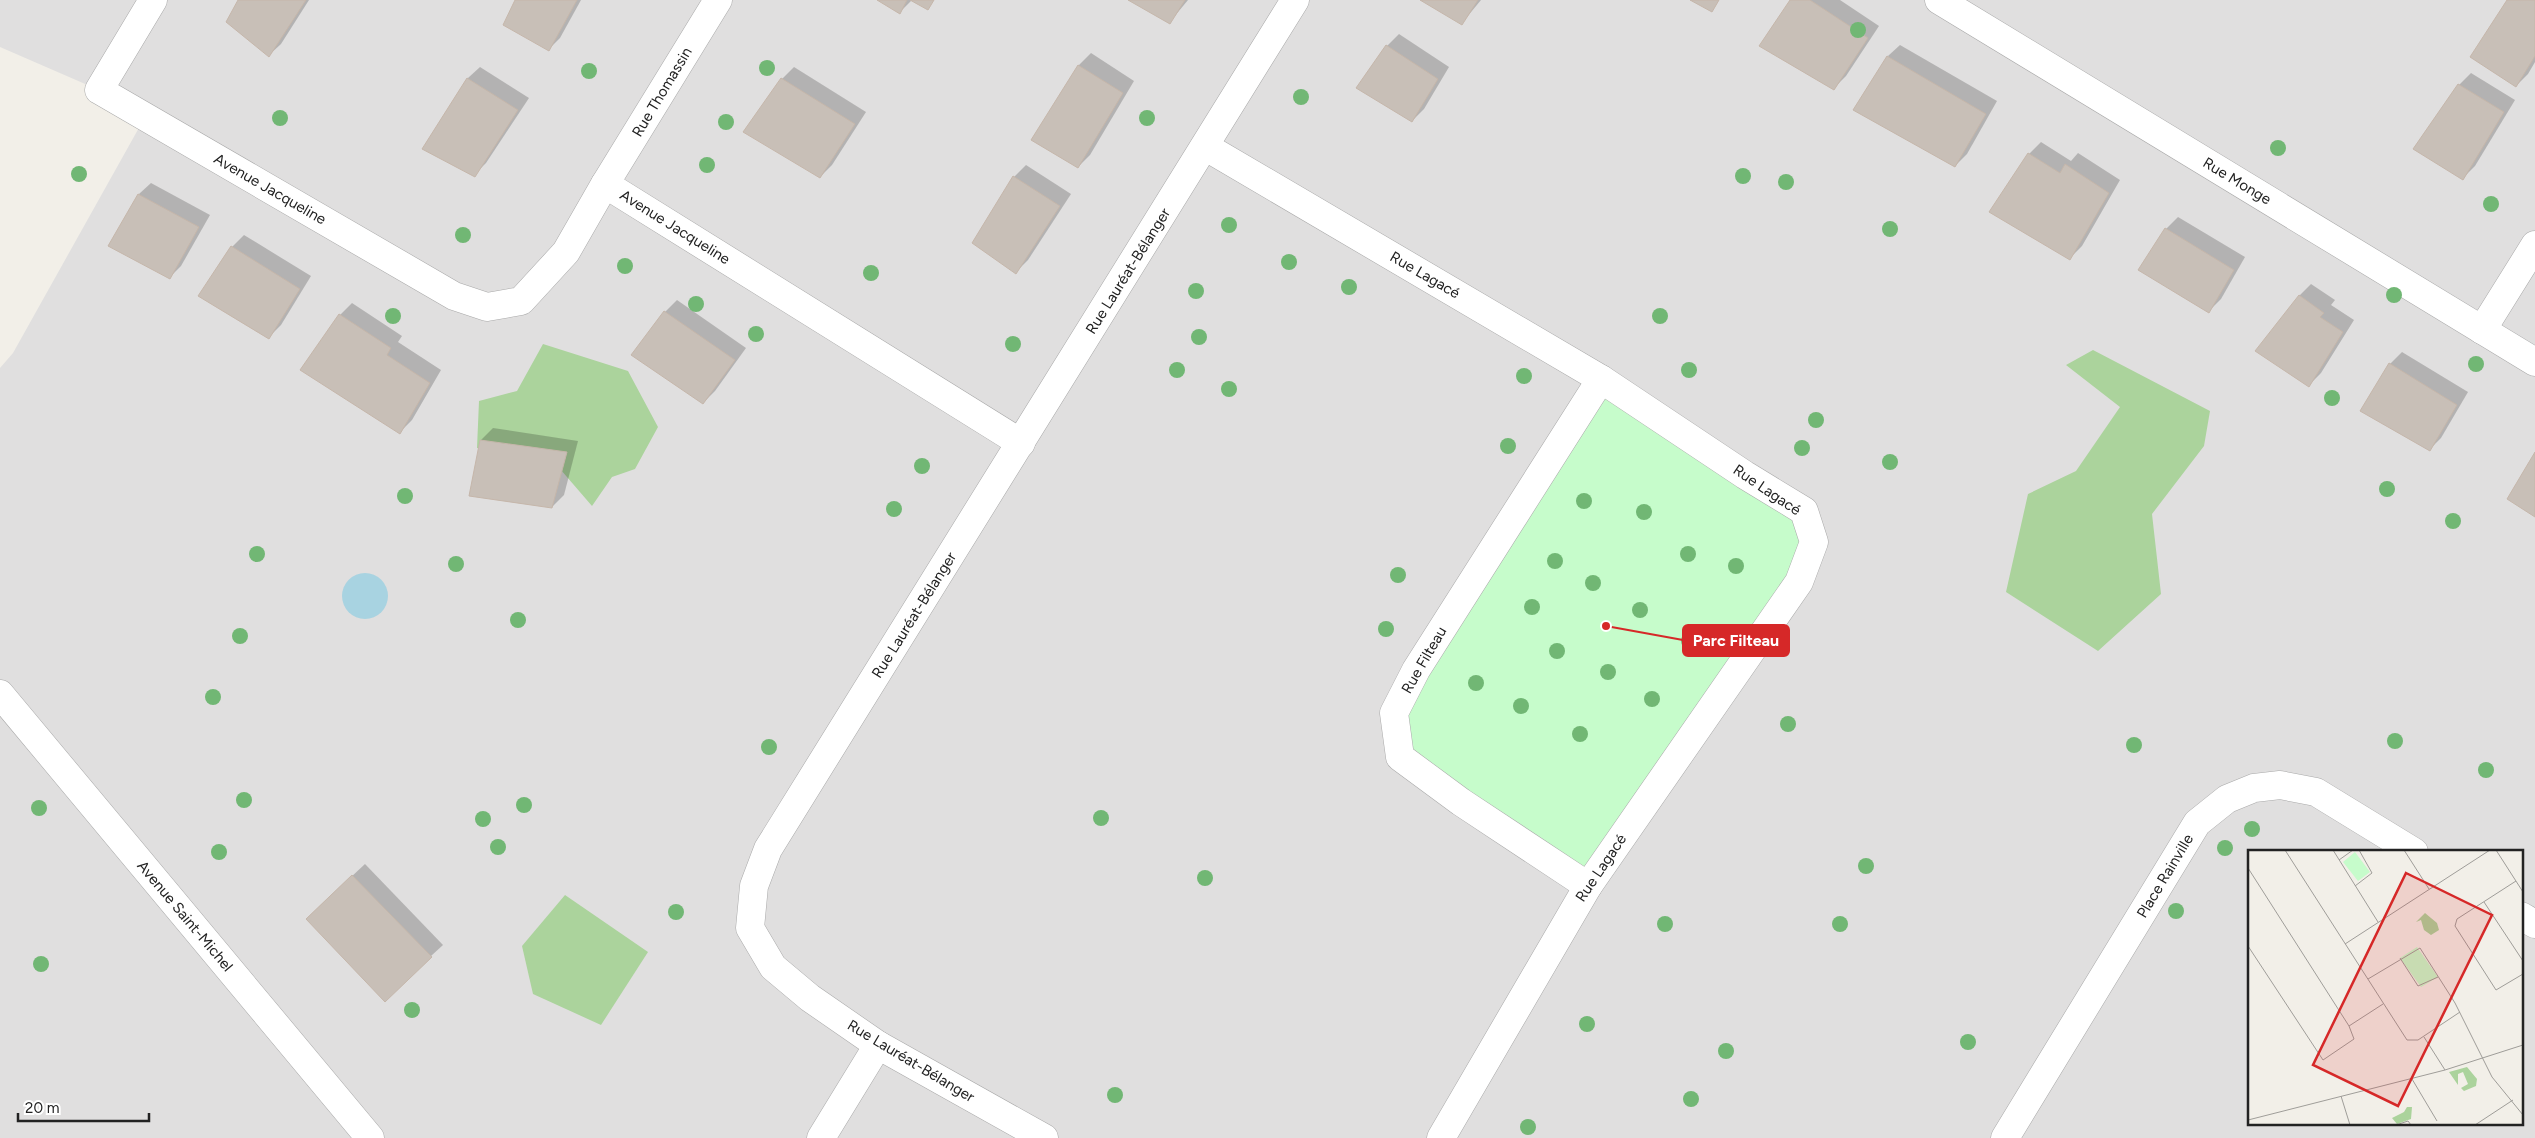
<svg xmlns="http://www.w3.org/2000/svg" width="2535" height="1138" viewBox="0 0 2535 1138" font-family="Figtree,sans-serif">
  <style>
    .residential { fill: #e0dfdf; fill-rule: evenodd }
    .forest { fill: #abd39c }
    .park { fill: #c6fccb }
    .water { fill: #a8d3e1 }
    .shadow { fill: #0003 }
    .building { fill: #c8bfb7; stroke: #c5b6aa }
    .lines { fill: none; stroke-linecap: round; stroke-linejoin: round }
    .minor-casing { stroke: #a9a9a9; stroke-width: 29 }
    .minor { stroke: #fff; stroke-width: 28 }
    .tree { fill: #71b774 }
    .labels { text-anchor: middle; stroke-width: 5; stroke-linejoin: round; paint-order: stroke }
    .street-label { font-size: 15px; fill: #222; stroke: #fff }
    .inset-road { fill: none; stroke: #9f9d99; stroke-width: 1 }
    .view { fill: #d62828; fill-opacity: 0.15; stroke: #d62828; stroke-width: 2.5 }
    .inset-edge { fill: none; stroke: #222; stroke-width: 2.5 }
    .leader { fill: none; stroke: #d62828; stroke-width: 2 }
    .callout-dot { fill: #d62828; stroke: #fff; stroke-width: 2 }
    .callout { fill: #d62828; stroke: #d62828; stroke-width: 2 }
    .callout-label { font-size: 16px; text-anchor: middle; font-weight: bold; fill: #fff }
  </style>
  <rect width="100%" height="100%" fill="#f2efe8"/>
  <path class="residential" d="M 0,0 L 2535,0 L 2535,1138 L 0,1138 L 0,368 L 13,353 L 145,117 L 99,90 L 0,47 ZM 2249,852 L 2521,852 L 2521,1124 L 2249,1124 Z"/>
  <g class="forest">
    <polygon points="543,344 628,371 658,427 635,469 612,477 592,506 548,455 477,448 479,401 517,391"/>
    <polygon points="2093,350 2210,411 2204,446 2152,514 2161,594 2098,651 2006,592 2028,494 2076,471 2120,407 2066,365"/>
    <polygon points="565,895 648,952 601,1025 533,994 522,946"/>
  </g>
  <polygon class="park" points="1601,379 1804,511 1814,542 1588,886 1400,757 1416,670"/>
  <circle class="water" cx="365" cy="596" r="23"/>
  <g class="shadow">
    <polygon points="240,0 309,0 281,44 269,55"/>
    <polygon points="517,0 581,0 560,38 549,49"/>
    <polygon points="879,0 912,0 899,13"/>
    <polygon points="1130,0 1188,0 1169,23"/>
    <polygon points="1422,0 1481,0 1462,23"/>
    <polygon points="1791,0 1840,0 1879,26 1846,76 1834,88"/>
    <polygon points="2508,0 2535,0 2535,62 2528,74 2516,86"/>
    <polygon points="1399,34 1449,67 1424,109 1412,121 1387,46"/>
    <polygon points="1900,45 1997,101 1967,154 1955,166 1888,56"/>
    <polygon points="1091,53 1134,81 1090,155 1078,167 1033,139 1079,65"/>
    <polygon points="480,67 529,98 486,163 474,175 424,149 468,78"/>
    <polygon points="794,67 866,112 832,165 820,177 782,79"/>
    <polygon points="2471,73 2515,100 2475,166 2463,178 2459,85"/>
    <polygon points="2041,142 2071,161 2078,153 2120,180 2082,246 2070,258 2029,154"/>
    <polygon points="1026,165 1071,194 1028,260 1016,272 974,243 1014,177"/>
    <polygon points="151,183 210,215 181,266 169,278 139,194"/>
    <polygon points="2178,217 2245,257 2221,299 2209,311 2140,270 2166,229"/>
    <polygon points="244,235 311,276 281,325 269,337 232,247"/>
    <polygon points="2311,284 2335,300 2331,305 2354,320 2321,373 2309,385 2299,296"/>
    <polygon points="677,300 746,348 715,391 703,403 665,312"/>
    <polygon points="352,303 402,336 398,342 441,370 412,420 400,432 340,315"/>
    <polygon points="2402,352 2468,392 2441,438 2430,449 2390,364"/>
    <polygon points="493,428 578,441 564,495 552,507 481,440"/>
    <polygon points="365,864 443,945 431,956 319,907"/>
  </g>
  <g class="building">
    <polygon points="238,0 306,0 269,57 226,22"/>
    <polygon points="515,0 577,0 549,51 503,25"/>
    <polygon points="877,0 907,0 900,14"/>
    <polygon points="910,0 934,0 928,10"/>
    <polygon points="1128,0 1185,0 1170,24"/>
    <polygon points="1420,0 1478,0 1462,25"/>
    <polygon points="1690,0 1719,0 1712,12"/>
    <polygon points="1790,0 1810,0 1868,38 1834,90 1759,46"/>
    <polygon points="2507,0 2535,0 2535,56 2516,87 2470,57"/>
    <polygon points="1386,45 1438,79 1412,122 1356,88"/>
    <polygon points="1887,56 1986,114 1955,167 1853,110"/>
    <polygon points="1078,65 1123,93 1078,168 1031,140"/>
    <polygon points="467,78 518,110 475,177 422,149"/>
    <polygon points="781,78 855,124 820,178 743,132"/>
    <polygon points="2458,84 2504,112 2463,180 2413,149"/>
    <polygon points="2028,153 2060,173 2065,164 2109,193 2070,260 1989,212"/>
    <polygon points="1013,176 1060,206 1016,274 972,243"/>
    <polygon points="138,194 199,227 170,279 108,246"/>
    <polygon points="2165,228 2234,270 2209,313 2138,270"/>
    <polygon points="231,246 300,289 269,339 198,296"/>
    <polygon points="2299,295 2324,313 2320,317 2343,332 2309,387 2255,351"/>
    <polygon points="664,311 735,360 703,404 631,355"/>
    <polygon points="339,314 391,348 387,355 430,383 400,434 300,370"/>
    <polygon points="2389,363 2457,405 2430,451 2360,411"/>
    <polygon points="480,440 567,452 552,508 469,496"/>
    <polygon points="2535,452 2535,517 2507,499"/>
    <polygon points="352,875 432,957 385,1002 306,919"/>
  </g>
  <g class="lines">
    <g class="minor-casing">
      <g id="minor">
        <polyline points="153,0 99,90 454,296 487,307 521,301 566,252 605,184 1021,443"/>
        <polyline points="1939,0 2535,362"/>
        <polyline points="1206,147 1601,379 1745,475 1804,511 1814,542 1799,582 1588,886 1441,1138"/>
        <polyline points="605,184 718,0"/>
        <polyline points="2482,330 2535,245"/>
        <polyline points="0,694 370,1138"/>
        <polyline points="1588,886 1461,802 1400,757 1394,713 1416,670 1601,379"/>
        <polyline points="2521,916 2535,924"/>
        <polyline points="821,1138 878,1045"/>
        <polyline points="1044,1138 878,1045 810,998 773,967 750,928 754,886 768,849 1295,0"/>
        <polyline points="2005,1138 2197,823 2227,799 2254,788 2280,785 2316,792 2414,852"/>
      </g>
    </g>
    <use href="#minor" class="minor"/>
  </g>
  <g class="tree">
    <circle cx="1858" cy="30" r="8"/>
    <circle cx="767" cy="68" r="8"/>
    <circle cx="589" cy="71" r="8"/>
    <circle cx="1301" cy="97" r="8"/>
    <circle cx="280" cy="118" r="8"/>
    <circle cx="1147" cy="118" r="8"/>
    <circle cx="726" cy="122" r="8"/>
    <circle cx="2278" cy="148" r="8"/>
    <circle cx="707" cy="165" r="8"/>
    <circle cx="79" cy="174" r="8"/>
    <circle cx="1743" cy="176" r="8"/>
    <circle cx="1786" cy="182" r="8"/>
    <circle cx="2491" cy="204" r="8"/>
    <circle cx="1229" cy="225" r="8"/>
    <circle cx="1890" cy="229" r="8"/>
    <circle cx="463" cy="235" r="8"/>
    <circle cx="1289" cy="262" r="8"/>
    <circle cx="625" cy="266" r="8"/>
    <circle cx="871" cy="273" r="8"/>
    <circle cx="1349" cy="287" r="8"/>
    <circle cx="1196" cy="291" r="8"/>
    <circle cx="2394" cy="295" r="8"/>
    <circle cx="696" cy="304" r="8"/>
    <circle cx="393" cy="316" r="8"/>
    <circle cx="1660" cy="316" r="8"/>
    <circle cx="756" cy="334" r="8"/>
    <circle cx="1199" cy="337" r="8"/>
    <circle cx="1013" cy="344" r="8"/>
    <circle cx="2476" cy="364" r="8"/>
    <circle cx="1177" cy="370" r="8"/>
    <circle cx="1689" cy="370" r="8"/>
    <circle cx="1524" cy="376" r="8"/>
    <circle cx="1229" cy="389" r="8"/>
    <circle cx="2332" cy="398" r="8"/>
    <circle cx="1816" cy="420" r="8"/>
    <circle cx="1508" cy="446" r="8"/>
    <circle cx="1802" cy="448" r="8"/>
    <circle cx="1890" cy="462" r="8"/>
    <circle cx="922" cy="466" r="8"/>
    <circle cx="2387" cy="489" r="8"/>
    <circle cx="405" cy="496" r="8"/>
    <circle cx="1584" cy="501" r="8"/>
    <circle cx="894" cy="509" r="8"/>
    <circle cx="1644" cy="512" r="8"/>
    <circle cx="2453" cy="521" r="8"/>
    <circle cx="257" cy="554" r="8"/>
    <circle cx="1688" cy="554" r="8"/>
    <circle cx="1555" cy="561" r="8"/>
    <circle cx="456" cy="564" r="8"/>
    <circle cx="1736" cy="566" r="8"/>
    <circle cx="1398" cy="575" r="8"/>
    <circle cx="1593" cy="583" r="8"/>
    <circle cx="1532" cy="607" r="8"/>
    <circle cx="1640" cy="610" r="8"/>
    <circle cx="518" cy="620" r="8"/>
    <circle cx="1386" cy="629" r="8"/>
    <circle cx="240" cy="636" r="8"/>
    <circle cx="1689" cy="641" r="8"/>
    <circle cx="1557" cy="651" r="8"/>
    <circle cx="1608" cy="672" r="8"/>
    <circle cx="1476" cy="683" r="8"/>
    <circle cx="213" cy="697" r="8"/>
    <circle cx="1652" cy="699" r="8"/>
    <circle cx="1521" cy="706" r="8"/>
    <circle cx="1788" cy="724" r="8"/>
    <circle cx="1580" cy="734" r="8"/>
    <circle cx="2395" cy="741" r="8"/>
    <circle cx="2134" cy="745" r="8"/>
    <circle cx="769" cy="747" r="8"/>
    <circle cx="2486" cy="770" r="8"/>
    <circle cx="244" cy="800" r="8"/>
    <circle cx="524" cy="805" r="8"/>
    <circle cx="39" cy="808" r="8"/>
    <circle cx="1101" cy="818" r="8"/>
    <circle cx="483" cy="819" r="8"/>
    <circle cx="2252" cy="829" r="8"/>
    <circle cx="498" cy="847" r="8"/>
    <circle cx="2225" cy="848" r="8"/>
    <circle cx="219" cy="852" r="8"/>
    <circle cx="1866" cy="866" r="8"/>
    <circle cx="1205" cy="878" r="8"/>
    <circle cx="2176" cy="911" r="8"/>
    <circle cx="676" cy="912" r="8"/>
    <circle cx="1665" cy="924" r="8"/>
    <circle cx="1840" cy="924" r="8"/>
    <circle cx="41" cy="964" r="8"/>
    <circle cx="412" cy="1010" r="8"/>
    <circle cx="1587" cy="1024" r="8"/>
    <circle cx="1968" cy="1042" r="8"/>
    <circle cx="1726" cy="1051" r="8"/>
    <circle cx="1115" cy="1095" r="8"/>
    <circle cx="1691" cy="1099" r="8"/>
    <circle cx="1528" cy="1127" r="8"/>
  </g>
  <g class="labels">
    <g class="street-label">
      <text transform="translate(662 92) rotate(-59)" y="5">Rue Thomassin</text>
      <text transform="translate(2237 181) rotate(31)" y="5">Rue Monge</text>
      <text transform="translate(270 189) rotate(30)" y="5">Avenue Jacqueline</text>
      <text transform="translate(675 227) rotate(32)" y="5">Avenue Jacqueline</text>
      <text transform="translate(1128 271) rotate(-58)" y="5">Rue Lauréat-Bélanger</text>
      <text transform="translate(1425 275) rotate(30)" y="5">Rue Lagacé</text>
      <text transform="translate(1767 490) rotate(34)" y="5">Rue Lagacé</text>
      <text transform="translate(914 615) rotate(-58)" y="5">Rue Lauréat-Bélanger</text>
      <text transform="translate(1424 660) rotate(-60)" y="5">Rue Filteau</text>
      <text transform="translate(1601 868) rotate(-56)" y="5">Rue Lagacé</text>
      <text transform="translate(2165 876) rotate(-59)" y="5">Place Rainville</text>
      <text transform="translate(185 916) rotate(50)" y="5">Avenue Saint-Michel</text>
      <text transform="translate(911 1061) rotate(31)" y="5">Rue Lauréat-Bélanger</text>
    </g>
  </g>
  <g transform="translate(2248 850)">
    <rect width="275" height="275" fill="#f2efe8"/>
    <path d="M 177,63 L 189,73 L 191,80 L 183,85 L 176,80 L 173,70 L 168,72 ZM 219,217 L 229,229 L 228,236 L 216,241 L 213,238 L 220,234 L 215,222 L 210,224 L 210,235 L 201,222 ZM 159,257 L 164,257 L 163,269 L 149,274 L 144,268 L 156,262 Z" fill="#abd39c"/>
    <path d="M 107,2 L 122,22 L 110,31 L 95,12 ZM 169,97 L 190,127 L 173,137 L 152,108 Z" fill="#c6fccb"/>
    <path class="inset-road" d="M 37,0 L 159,190 L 170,190 L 212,162M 85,0 L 130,72M 156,0 L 181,39M 248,0 L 275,42M 91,10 L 105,0M 0,18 L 101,176M 268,31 L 209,69 L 207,76 L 248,140 L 275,124M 107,36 L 124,23 L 111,0M 236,52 L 275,111M 97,94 L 242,0M 0,96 L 75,210 L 106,189 L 101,176 L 135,154M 152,108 L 170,136 L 190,127M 120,129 L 172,98 L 207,153 L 244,227 L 275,265M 176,187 L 197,220M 164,229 L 189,271M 93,246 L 102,275M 0,270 L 197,220 L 275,195M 148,275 L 160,271 L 163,275M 227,275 L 265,250"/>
    <path class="view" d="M 158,23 L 244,65 L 150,256 L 65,215 Z"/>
    <rect width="275" height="275" class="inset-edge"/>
  </g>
  <path class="leader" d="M1606 626L1683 640"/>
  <circle class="callout-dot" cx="1606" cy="626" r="5"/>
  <rect class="callout" x="1683" y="625" width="106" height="31" rx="5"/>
  <g class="callout-label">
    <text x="1736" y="646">Parc Filteau</text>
  </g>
  <path d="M18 1113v8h131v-8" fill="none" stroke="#222222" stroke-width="2.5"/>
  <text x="25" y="1113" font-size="15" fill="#222222" stroke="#ffffff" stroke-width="4" paint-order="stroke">20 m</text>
</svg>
